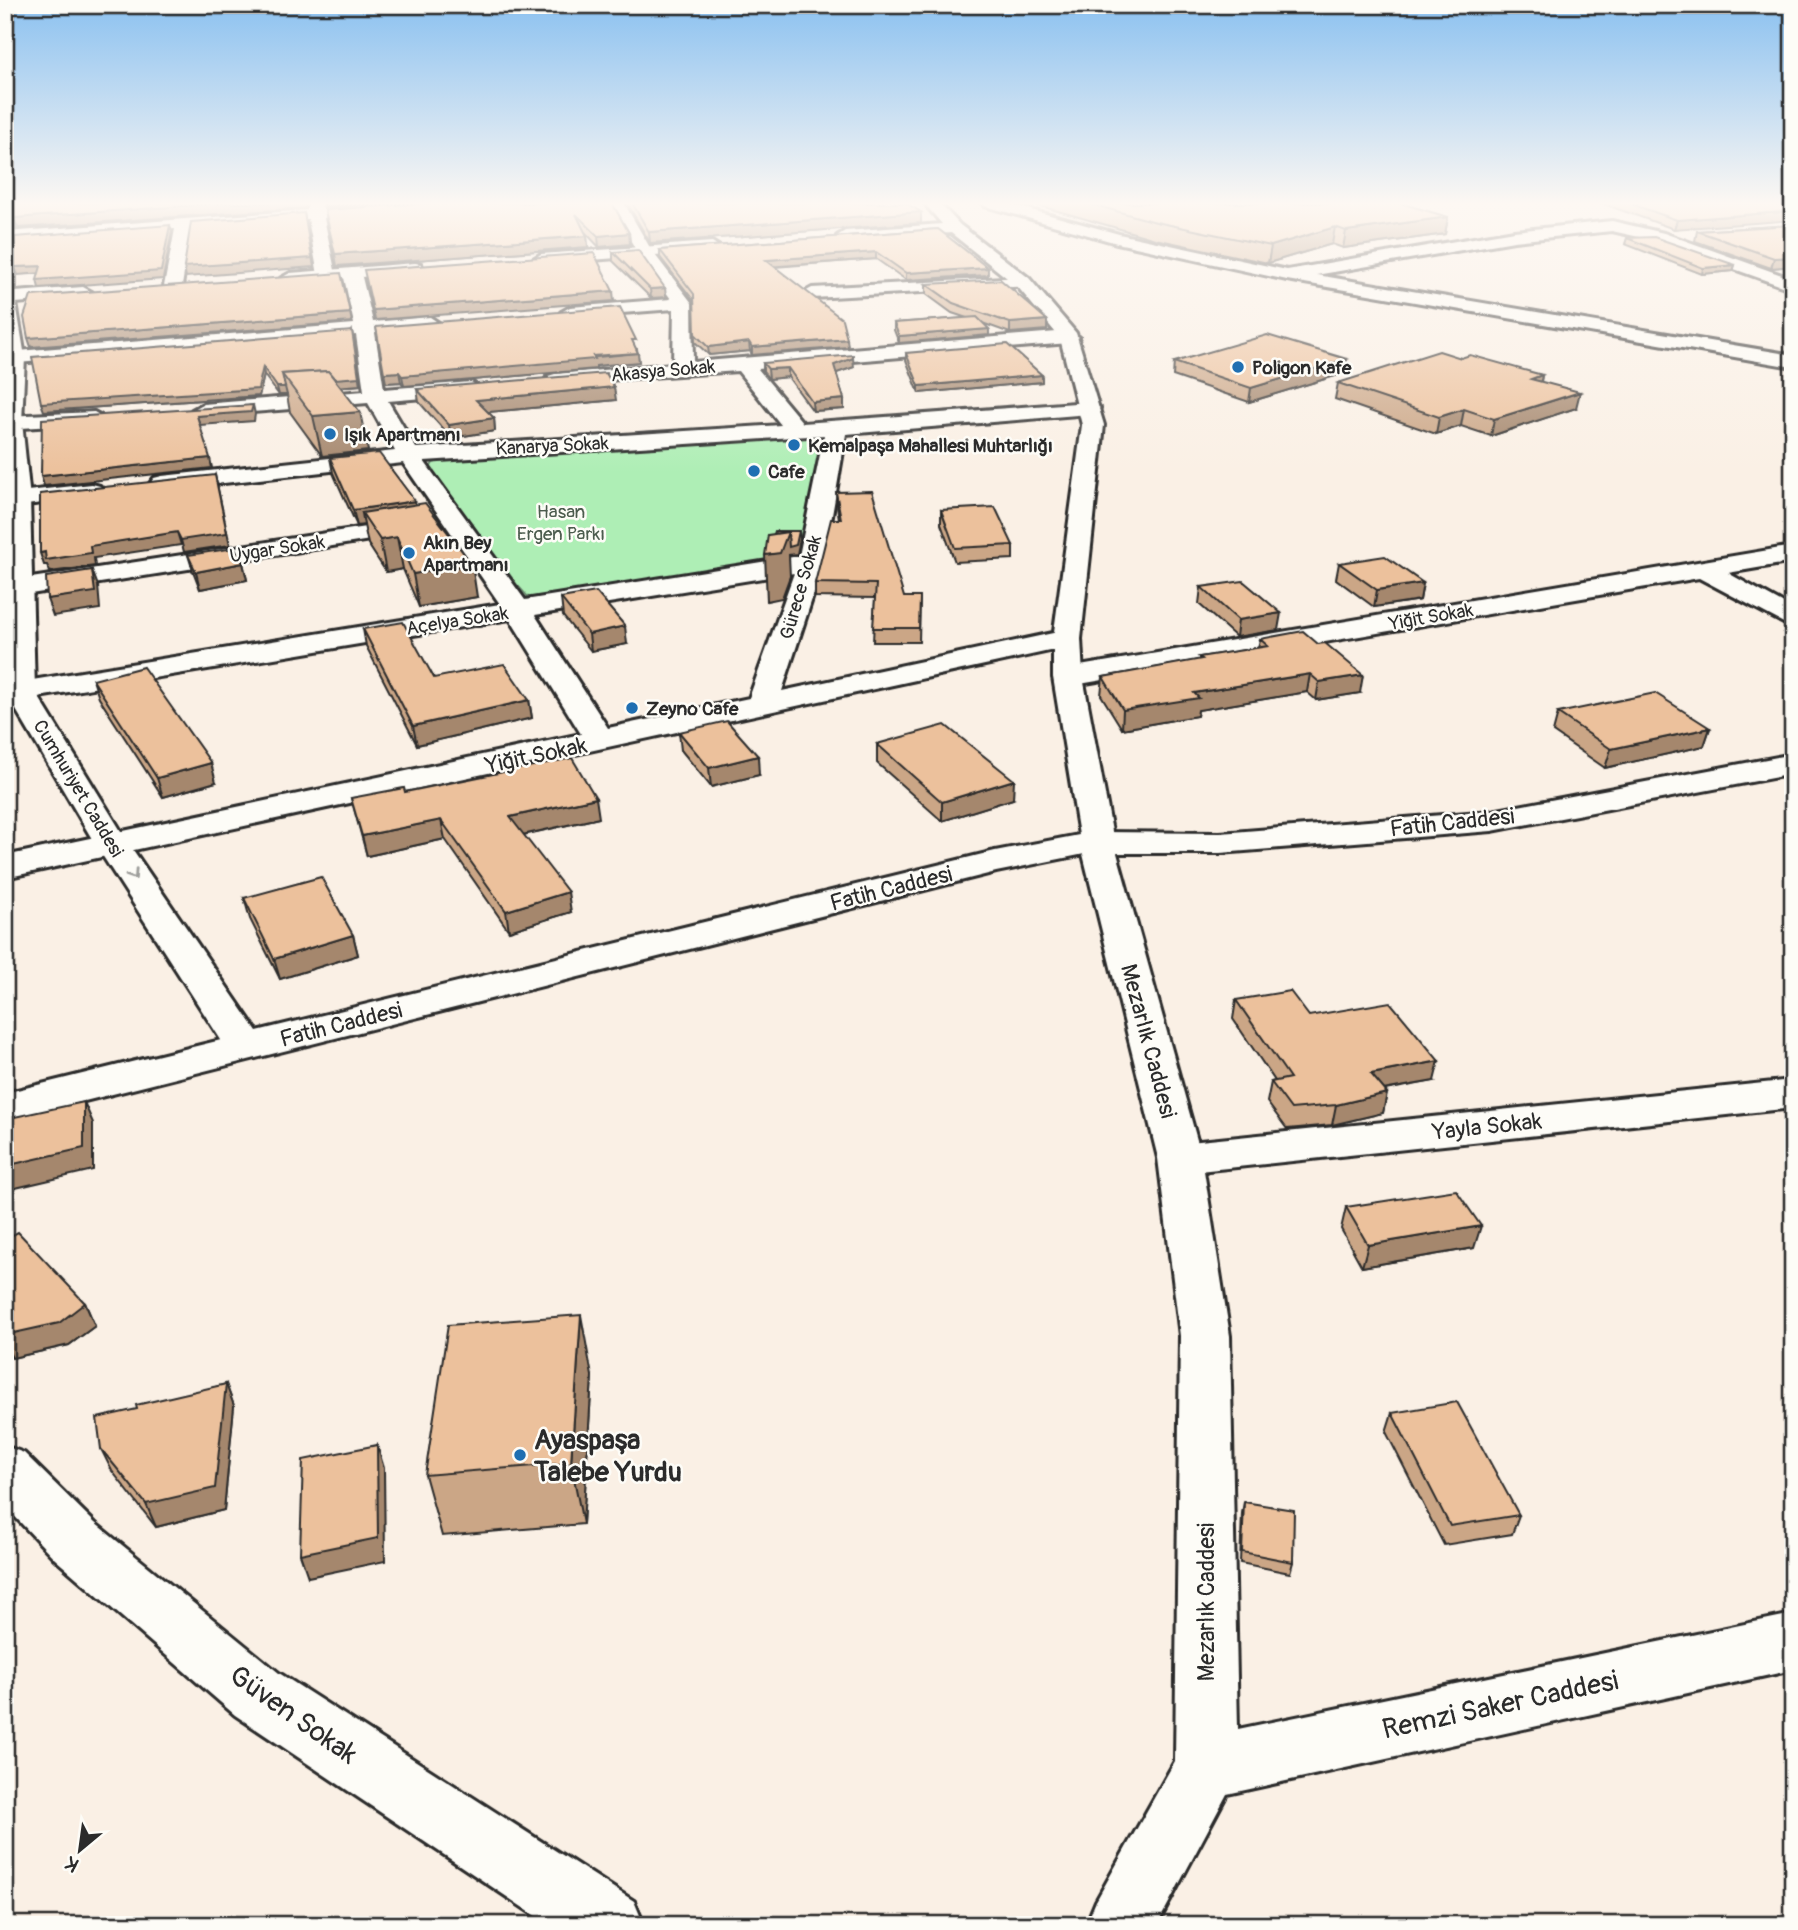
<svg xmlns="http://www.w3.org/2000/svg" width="1798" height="1930" viewBox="0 0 1798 1930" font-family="Pangolin,sans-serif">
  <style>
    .green { fill: #aeeeb5; stroke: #6c8c70; stroke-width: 2 }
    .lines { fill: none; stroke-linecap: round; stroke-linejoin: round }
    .street-casing { stroke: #2b2b2b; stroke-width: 6 }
    .secondary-casing { stroke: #2b2b2b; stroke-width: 6 }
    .primary-casing { stroke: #2b2b2b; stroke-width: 6 }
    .street { fill: #fdfcf7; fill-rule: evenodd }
    .secondary { fill: #fdfcf7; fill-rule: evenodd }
    .primary { fill: #fdfcf7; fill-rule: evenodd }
    .wall { fill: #cba686; stroke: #2b2b2b; stroke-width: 2 }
    .shaded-wall { fill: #a5876d; stroke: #2b2b2b; stroke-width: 2 }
    .building { fill: #ecc19c; stroke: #2b2b2b; stroke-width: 2 }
    .oneway { stroke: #9e9e9b }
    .poi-dot { fill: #1f6fb2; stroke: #fdfcf7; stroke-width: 2.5 }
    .labels { text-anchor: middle; stroke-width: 5; stroke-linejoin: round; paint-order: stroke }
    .far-poi-label { font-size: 19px; font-weight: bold; fill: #2b2b2b; stroke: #fdfcf7; text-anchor: start }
    .far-street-label { font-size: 19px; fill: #2b2b2b; stroke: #fdfcf7 }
    .far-park-label { font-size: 19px; fill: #4c5c4e; stroke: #fdfcf7 }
    .street-label { font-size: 23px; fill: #2b2b2b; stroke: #fdfcf7 }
    .near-poi-label { font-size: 28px; font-weight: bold; fill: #2b2b2b; stroke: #fdfcf7; text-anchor: start }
    .near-street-label { font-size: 28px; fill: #2b2b2b; stroke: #fdfcf7 }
  </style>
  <rect width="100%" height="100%" fill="#faf0e5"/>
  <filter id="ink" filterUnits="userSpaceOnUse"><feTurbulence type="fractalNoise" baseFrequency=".0143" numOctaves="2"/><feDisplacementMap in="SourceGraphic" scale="14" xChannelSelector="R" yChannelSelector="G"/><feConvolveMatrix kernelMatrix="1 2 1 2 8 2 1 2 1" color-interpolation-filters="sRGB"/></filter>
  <g filter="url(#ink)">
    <polygon class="green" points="815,436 825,440 798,554 792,557 543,599 529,598 518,586 430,468 433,463 457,455"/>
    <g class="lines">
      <g class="street-casing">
        <g id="street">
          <polygon points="308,203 322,203 323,209 415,203 479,203 472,207 324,218 336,275 327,280 318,275 308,219 191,228 182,286 173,291 164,286 175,229 5,242 5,232 307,210"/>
          <path d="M 610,203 L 624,203 L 652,251 L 692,303 L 693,362 L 1069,331 L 1079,337 L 1069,343 L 758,369 L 803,423 L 1089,402 L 1100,408 L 1089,414 L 846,434 L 824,562 L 782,691 L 1067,630 L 1077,633 L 1081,639 L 1077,645 L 5,878 L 5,856 L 581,734 L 510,619 L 20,700 L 9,697 L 5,691 L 9,685 L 20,682 L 500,604 L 403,463 L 162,490 L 154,488 L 150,483 L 154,478 L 162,476 L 395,451 L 368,403 L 203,416 L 192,410 L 203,404 L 364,391 L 356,335 L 5,364 L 5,352 L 354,324 L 343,273 L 352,268 L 361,273 L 373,322 L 430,317 L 439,323 L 430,329 L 375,333 L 384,389 L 471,382 L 481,388 L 471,394 L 388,401 L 416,448 L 781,425 L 738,371 L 548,384 L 545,380 L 548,376 L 555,374 L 673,364 L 674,309 L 570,317 L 561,312 L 570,307 L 671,299 L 637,252 ZM 824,435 L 799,556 L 525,600 L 424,461 ZM 794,573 L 749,698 L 608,728 L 535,615 Z"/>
          <polygon points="1612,221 1664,233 1793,279 1793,290 1653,240 1612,231 1514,241 1287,280 1278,275 1287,270 1514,231"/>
          <polygon points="1023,277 1032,282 1029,286 812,298 803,293 812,288"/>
          <polygon points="94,412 105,418 102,423 5,429 5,416"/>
          <polygon points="92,484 100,486 104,491 100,496 18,506 9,504 6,499 9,494 18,492"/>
          <polygon points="418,519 427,521 430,526 427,531 18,596 9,594 5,589 9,582 18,580"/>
          <polygon points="1793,546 1793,562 1728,573 1793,609 1793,628 1699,578 1068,686 1058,683 1053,677 1058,671 1068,668"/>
          <polygon points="1793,1080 1793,1108 1180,1173 1164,1169 1158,1158 1164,1147 1180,1143"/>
          <polygon points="5,1446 24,1453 95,1523 279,1673 634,1901 644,1925 549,1925 235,1715 55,1559 5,1506"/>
        </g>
      </g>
      <g class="secondary-casing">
        <polygon id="secondary" points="1793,754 1793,774 1492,831 1220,853 1117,853 1202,1158 1230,1336 1238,1729 1793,1614 1793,1670 1227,1794 1157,1925 1086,1925 1096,1901 1175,1761 1180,1336 1158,1158 1080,842 1085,835 1097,832 1220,833 1492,811"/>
      </g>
      <g class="primary-casing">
        <g id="primary">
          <polygon points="5,203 15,203 15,292 83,287 92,292 83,297 16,303 25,357 22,422 30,499 35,691 129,844 257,1031 995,851 1079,835 1053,677 1053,639 1082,425 1060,338 1017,286 951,233 845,241 837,236 845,231 942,224 924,203 939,203 960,225 1029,278 1076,333 1104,425 1081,639 1083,677 1114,842 1109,849 996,872 5,1121 5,1093 221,1040 95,844 5,691"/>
          <polygon points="983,203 1006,203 1119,234 1287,270 1793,355 1793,367 1287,280 1117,243 985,206"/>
          <polygon points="712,242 720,247 718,250 541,264 533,259 541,254"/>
          <polygon points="415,263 421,264 423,268 421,272 290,283 281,278 290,273"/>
        </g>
      </g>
      <use href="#street" class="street"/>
      <use href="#secondary" class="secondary"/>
      <use href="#primary" class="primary"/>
    </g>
    <g class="wall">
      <polygon points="612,203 629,233 630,244 599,247 585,232 587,236 588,247 337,266 325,210"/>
      <polygon points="627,203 906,203 921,223 650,243"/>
      <polygon points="1030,203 1400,203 1448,217 1445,234 1343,248 1332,244 1268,263 1155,239"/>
      <polygon points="1601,203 1793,203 1674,229"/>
      <polygon points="1793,225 1793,266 1771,268 1695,241 1697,231"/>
      <polygon points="938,229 988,268 988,275 906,280 876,259 774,267 848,347 752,355 750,351 709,355 695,342 694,301 660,257 660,250"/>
      <polygon points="1627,238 1735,265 1733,271 1702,274 1625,244"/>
      <polygon points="613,252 666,297 651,298 613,261"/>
      <polygon points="926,284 1047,330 1010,333 985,324 989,335 899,343 894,330 894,323 967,318 952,313 926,294"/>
      <polygon points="376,327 637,349 639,362 596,366 596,369 404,386 401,382 386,383"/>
      <polygon points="352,331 360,385 340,387 368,451 322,456 290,412 287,395 279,395 264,375 259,396 44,411"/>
      <polygon points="906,353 1042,375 1042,382 919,393 906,360"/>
      <polygon points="1461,358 1542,375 1541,382 1576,408 1491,436 1461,426 1436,434 1335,399 1338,383"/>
      <polygon points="1174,362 1345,373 1249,402 1173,376"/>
      <polygon points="763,363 854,367 836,373 844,399 844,409 813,411 788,377 769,379 763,372"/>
      <polygon points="417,389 616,400 488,412 494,418 495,431 451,438 419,402"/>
      <polygon points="330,458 416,505 477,597 419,607 403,569 386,572 368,544 364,525 357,526 333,473"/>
      <polygon points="836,492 904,597 920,597 919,642 873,642 875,598 815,597 815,583 839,519 837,505"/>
      <polygon points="941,510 1013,545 1013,559 955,562 941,524"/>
      <polygon points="188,555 243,563 247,580 200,589 193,571"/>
      <polygon points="1339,563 1423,583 1420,600 1374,607 1336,579"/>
      <polygon points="1201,587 1278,630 1236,637 1199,604"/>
      <polygon points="561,598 627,644 591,651 563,616"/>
      <polygon points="363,629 434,678 529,700 532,718 417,745 366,646"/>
      <polygon points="1260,639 1360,693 1316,700 1307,692 1198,710 1197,716 1122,729 1101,695 1103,677 1199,660 1199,657 1258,648"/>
      <polygon points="93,680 216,782 163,797 99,698"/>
      <polygon points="1558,713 1710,728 1704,746 1605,768 1553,732"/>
      <polygon points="679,732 759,775 711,787 681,750"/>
      <polygon points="877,744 1013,799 942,821 877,763"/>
      <polygon points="405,792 599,818 523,835 571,912 509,931 445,839 367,856 351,798"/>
      <polygon points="244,898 353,935 358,955 280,979 250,919"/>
      <polygon points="1236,1000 1309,1016 1434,1081 1385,1090 1387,1093 1383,1113 1332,1125 1287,1129 1267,1102 1271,1082 1275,1081 1233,1019"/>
      <polygon points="1346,1207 1474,1248 1362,1267 1341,1229"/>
      <polygon points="5,1239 85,1303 95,1326 69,1345 12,1358 5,1351"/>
      <polygon points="592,1376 583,1524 442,1536 425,1475"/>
      <polygon points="226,1384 234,1406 224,1510 156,1527 112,1471 101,1449 137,1409"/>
      <polygon points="1392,1413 1519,1515 1512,1534 1444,1545 1386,1432"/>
      <polygon points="1244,1502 1293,1562 1290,1573 1240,1563 1242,1513"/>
    </g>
    <g class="shaded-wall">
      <polygon points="226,203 307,203 305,208 18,228 14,218"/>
      <polygon points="325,203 380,203 325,206"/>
      <polygon points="1793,211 1793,220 1674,229 1677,220"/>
      <polygon points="921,212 921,223 650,243 649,232"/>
      <polygon points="304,213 314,267 186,277 184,267"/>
      <polygon points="1448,217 1445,234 1343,248 1346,231"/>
      <polygon points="170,225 172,232 163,279 39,288 37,280"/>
      <polygon points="1335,227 1332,244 1268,263 1271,246"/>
      <polygon points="629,233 630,244 599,247 598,236"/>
      <polygon points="587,236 588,247 337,266 335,254"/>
      <polygon points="876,252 876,259 766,267 766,260"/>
      <polygon points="1793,257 1793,266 1771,268 1774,258"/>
      <polygon points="1735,265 1733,271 1702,274 1703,268"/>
      <polygon points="41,266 44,273 18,275 15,267"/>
      <polygon points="988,268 988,275 906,280 906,273"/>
      <polygon points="665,288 666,297 651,298 650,289"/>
      <polygon points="613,291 614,301 375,320 373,310"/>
      <polygon points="350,313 352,322 31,347 28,338"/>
      <polygon points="1047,320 1047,330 1010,333 1010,323"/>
      <polygon points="989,329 989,335 899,343 899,336"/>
      <polygon points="352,331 360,385 322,388"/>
      <polygon points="847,339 848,347 752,355 752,347"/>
      <polygon points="749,342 750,351 709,355 708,347"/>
      <polygon points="638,353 639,362 596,366 596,369 404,386 402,376"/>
      <polygon points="853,358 854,367 834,374 834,365"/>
      <polygon points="1347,359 1345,373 1249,402 1251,388"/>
      <polygon points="263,367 264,375 259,396 44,411 41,403"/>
      <polygon points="788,368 788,377 769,379 768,369"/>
      <polygon points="399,372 401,382 386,383 384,373"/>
      <polygon points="1042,375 1042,382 919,393 919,386"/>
      <polygon points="1542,375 1539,391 1531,379"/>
      <polygon points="277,387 285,387 287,395 279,395"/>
      <polygon points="614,387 616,400 478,413 476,400"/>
      <polygon points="1580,392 1576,408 1491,436 1494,419"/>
      <polygon points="844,399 844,409 813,411 812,402"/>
      <polygon points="253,405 255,414 254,421 200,425 197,416"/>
      <polygon points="1464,409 1461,426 1436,434 1439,417"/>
      <polygon points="360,412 368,451 322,456 313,416"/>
      <polygon points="494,418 495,431 451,438 449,425"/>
      <polygon points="210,458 212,468 44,486 41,476"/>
      <polygon points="215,475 230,545 184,552 181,540"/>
      <polygon points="415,501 418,517 362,513 364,525 357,526 353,510"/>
      <polygon points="799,531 800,539 797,554 789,555 790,576 782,598 767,601 765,555 788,532"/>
      <polygon points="177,532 181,545 94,558 95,566 50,572 47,565 44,565 40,553"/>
      <polygon points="397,537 403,569 386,572 380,540"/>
      <polygon points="243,563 247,580 200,589 196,572"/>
      <polygon points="472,564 477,597 419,607 413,574"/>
      <polygon points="92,570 98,586 100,609 53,616 47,599"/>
      <polygon points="1423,583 1420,600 1374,607 1377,590"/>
      <polygon points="1281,613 1278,630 1236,637 1238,620"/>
      <polygon points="625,626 627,644 591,651 589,634"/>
      <polygon points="1310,674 1307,692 1198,710 1197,716 1122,729 1123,710 1194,693"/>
      <polygon points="1363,675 1360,693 1316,700 1319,682"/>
      <polygon points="529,700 532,718 417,745 413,726"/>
      <polygon points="1710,728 1704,746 1605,768 1611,749"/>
      <polygon points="758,756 759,775 711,787 709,768"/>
      <polygon points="211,763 216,782 163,797 157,778"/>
      <polygon points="1014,780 1013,799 942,821 942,802"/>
      <polygon points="5,785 13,835 5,837"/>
      <polygon points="596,798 599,818 513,837 510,817"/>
      <polygon points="441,820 445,839 367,856 362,836"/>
      <polygon points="568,892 571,912 509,931 506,911"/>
      <polygon points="353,935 358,955 280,979 274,959"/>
      <polygon points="1439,1061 1434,1081 1366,1093 1371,1074"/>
      <polygon points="1387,1093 1383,1113 1332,1125 1336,1105"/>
      <polygon points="84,1102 93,1123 93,1170 11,1189 5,1177 5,1166"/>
      <polygon points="1481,1226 1474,1248 1362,1267 1368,1245"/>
      <polygon points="85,1303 95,1326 69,1345 12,1358 5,1344 5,1335"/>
      <polygon points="581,1315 592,1376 583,1524 571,1463"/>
      <polygon points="226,1384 234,1406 224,1510 156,1527 146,1504"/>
      <polygon points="377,1445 384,1468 385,1561 308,1577 300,1554"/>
    </g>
    <g class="building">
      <polygon points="14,203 226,203 14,218"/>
      <polygon points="424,203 612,203 629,233 598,236 576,214 587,236 335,254 325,210"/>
      <polygon points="632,203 906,203 921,212 649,232"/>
      <polygon points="1087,203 1400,203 1448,217 1346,231 1335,227 1271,246 1156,222"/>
      <polygon points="1628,203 1793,203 1793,211 1677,220"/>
      <polygon points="304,213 312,258 184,267 191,222"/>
      <polygon points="170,225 161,271 37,280 41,266 15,267 15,237"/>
      <polygon points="1793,225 1793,257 1774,258 1697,231"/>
      <polygon points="938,229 988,268 906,273 876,252 766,260 842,319 847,339 752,347 749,342 708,347 695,334 694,294 660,250"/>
      <polygon points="1654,237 1735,265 1703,268 1627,238"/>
      <polygon points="638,250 665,288 650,289 613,252"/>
      <polygon points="594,253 613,291 373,310 364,270"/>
      <polygon points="341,273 350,313 28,338 24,317 31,296"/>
      <polygon points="1001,280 1047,320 1010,323 953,303 926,284"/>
      <polygon points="620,307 636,340 632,340 638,353 593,356 595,359 402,376 399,372 384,373 376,327"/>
      <polygon points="977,317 989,329 899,336 894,323"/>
      <polygon points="352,331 359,377 335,379 328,371 282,374 285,387 277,387 263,367 258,389 41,403 32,357"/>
      <polygon points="1267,335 1347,359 1251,388 1174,362"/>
      <polygon points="1007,344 1042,375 919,386 906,353"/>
      <polygon points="1439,351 1461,358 1470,355 1542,375 1531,379 1580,392 1494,419 1464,409 1439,417 1338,383"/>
      <polygon points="853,355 853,358 834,365 844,399 812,402 788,368 768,369 763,363"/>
      <polygon points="328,371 360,412 313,416 282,374"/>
      <polygon points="606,373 614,387 476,400 494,418 449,425 417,389"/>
      <polygon points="253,405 251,412 197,416 210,458 41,476 42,419"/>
      <polygon points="379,453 415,501 353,510 330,458"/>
      <polygon points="215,475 227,533 181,540 177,532 90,546 91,553 46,560 45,552 40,553 40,494"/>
      <polygon points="872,491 904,597 920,597 919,628 873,628 876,584 815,583 831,519 841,519 836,492"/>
      <polygon points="425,503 472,564 413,574 397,537 380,540 362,513"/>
      <polygon points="995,507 1013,545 955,548 941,510"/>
      <polygon points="775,531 799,531 796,545 789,547 788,532 774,534"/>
      <polygon points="788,532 780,553 765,555 768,535"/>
      <polygon points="235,548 243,563 196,572 188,555"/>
      <polygon points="1385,556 1423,583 1377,590 1339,563"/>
      <polygon points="92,570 95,592 47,599 46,577"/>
      <polygon points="1243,581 1281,613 1238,620 1201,587"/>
      <polygon points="596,592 625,626 589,634 561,598"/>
      <polygon points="403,622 434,678 504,664 529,700 413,726 363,629"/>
      <polygon points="1303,631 1318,644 1325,643 1363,675 1319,682 1310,674 1194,693 1199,698 1123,710 1103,677 1202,659 1199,657 1268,646 1260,639"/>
      <polygon points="143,667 211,763 157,778 93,680"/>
      <polygon points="1655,693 1710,728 1611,749 1558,713"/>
      <polygon points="727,721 758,756 709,768 679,732"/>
      <polygon points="945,725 1014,780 942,802 877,744"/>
      <polygon points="572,758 596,798 510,817 568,892 506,911 441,820 362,836 351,798 404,788 405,792"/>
      <polygon points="321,877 353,935 274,959 244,898"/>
      <polygon points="1290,991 1309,1016 1390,1002 1439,1061 1371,1074 1387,1093 1336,1105 1291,1109 1271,1082 1290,1078 1236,1000"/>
      <polygon points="84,1102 84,1148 5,1166 5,1119"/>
      <polygon points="1456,1190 1481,1226 1368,1245 1346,1207"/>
      <polygon points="18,1232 85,1303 59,1323 5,1335 5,1239"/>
      <polygon points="581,1315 571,1463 425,1475 448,1325"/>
      <polygon points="226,1384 215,1488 146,1504 101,1449 97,1418 137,1409 136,1405"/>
      <polygon points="1457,1402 1519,1515 1450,1526 1392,1413"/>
      <polygon points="377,1445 378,1538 300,1554 303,1460"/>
      <polygon points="1244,1502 1294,1510 1293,1562 1242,1552"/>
    </g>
    <defs><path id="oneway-chevron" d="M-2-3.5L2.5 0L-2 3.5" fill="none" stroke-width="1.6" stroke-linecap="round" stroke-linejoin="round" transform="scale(1.75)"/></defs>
    <use class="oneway" href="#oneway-chevron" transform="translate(133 875) rotate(57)"/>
  </g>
  <linearGradient id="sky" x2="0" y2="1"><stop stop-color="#8bc1f0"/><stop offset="0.43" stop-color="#fdf8f3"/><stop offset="1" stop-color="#fdf8f3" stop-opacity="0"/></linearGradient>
  <rect width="1798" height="473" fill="url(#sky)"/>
  <g class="poi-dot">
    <circle cx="1238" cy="367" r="7"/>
    <circle cx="330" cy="434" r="7"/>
    <circle cx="794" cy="445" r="7"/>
    <circle cx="754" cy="471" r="7"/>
    <circle cx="409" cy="553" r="7"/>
    <circle cx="632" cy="708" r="7"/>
    <circle cx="520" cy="1455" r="7"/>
  </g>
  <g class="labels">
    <g class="far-poi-label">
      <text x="1252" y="374">Poligon Kafe</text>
      <text x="344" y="441">Işık Apartmanı</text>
      <text x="808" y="452">Kemalpaşa Mahallesi Muhtarlığı</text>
      <text x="768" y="478">Cafe</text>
      <text x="423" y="549">Akın Bey<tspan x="423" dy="22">Apartmanı</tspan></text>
      <text x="646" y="715">Zeyno Cafe</text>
    </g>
    <g class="far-street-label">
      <text transform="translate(663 370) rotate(-5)" y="7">Akasya Sokak</text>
      <text transform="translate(552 445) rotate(-3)" y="7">Kanarya Sokak</text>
      <text transform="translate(277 548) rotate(-9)" y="7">Uygar Sokak</text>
      <text transform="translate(800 587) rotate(-74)" y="7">Gürece Sokak</text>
      <text transform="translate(1431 616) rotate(-10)" y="7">Yiğit Sokak</text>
      <text transform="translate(457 620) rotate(-9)" y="7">Açelya Sokak</text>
      <text transform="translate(79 788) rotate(59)" y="7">Cumhuriyet Caddesi</text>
    </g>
    <g class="far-park-label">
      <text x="561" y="518">Hasan<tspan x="561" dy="22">Ergen Parkı</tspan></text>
    </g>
    <g class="street-label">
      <text transform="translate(536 755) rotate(-12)" y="8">Yiğit Sokak</text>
      <text transform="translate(1452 822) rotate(-6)" y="8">Fatih Caddesi</text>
      <text transform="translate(891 888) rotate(-14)" y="8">Fatih Caddesi</text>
      <text transform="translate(341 1024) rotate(-14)" y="8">Fatih Caddesi</text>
      <text transform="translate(1149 1041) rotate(75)" y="8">Mezarlık Caddesi</text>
      <text transform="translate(1487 1126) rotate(-6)" y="8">Yayla Sokak</text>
      <text transform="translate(1206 1602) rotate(-90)" y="8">Mezarlık Caddesi</text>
    </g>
    <g class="near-poi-label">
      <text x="534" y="1449">Ayaspaşa<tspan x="534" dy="32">Talebe Yurdu</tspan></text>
    </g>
    <g class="near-street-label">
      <text transform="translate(1500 1704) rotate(-12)" y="10">Remzi Saker Caddesi</text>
      <text transform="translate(294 1714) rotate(35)" y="10">Güven Sokak</text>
    </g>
  </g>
  <rect width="1798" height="1930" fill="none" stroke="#fdfcf7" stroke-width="28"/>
  <rect x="14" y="14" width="1770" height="1902" fill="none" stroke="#2b2b2b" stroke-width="2.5" filter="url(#ink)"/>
  <g transform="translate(80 1850) rotate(209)" stroke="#fdfcf7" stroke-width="5" paint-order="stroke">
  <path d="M0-5L12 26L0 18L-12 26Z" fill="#2b2b2b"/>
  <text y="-10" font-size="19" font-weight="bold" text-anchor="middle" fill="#2b2b2b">K</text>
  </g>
</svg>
